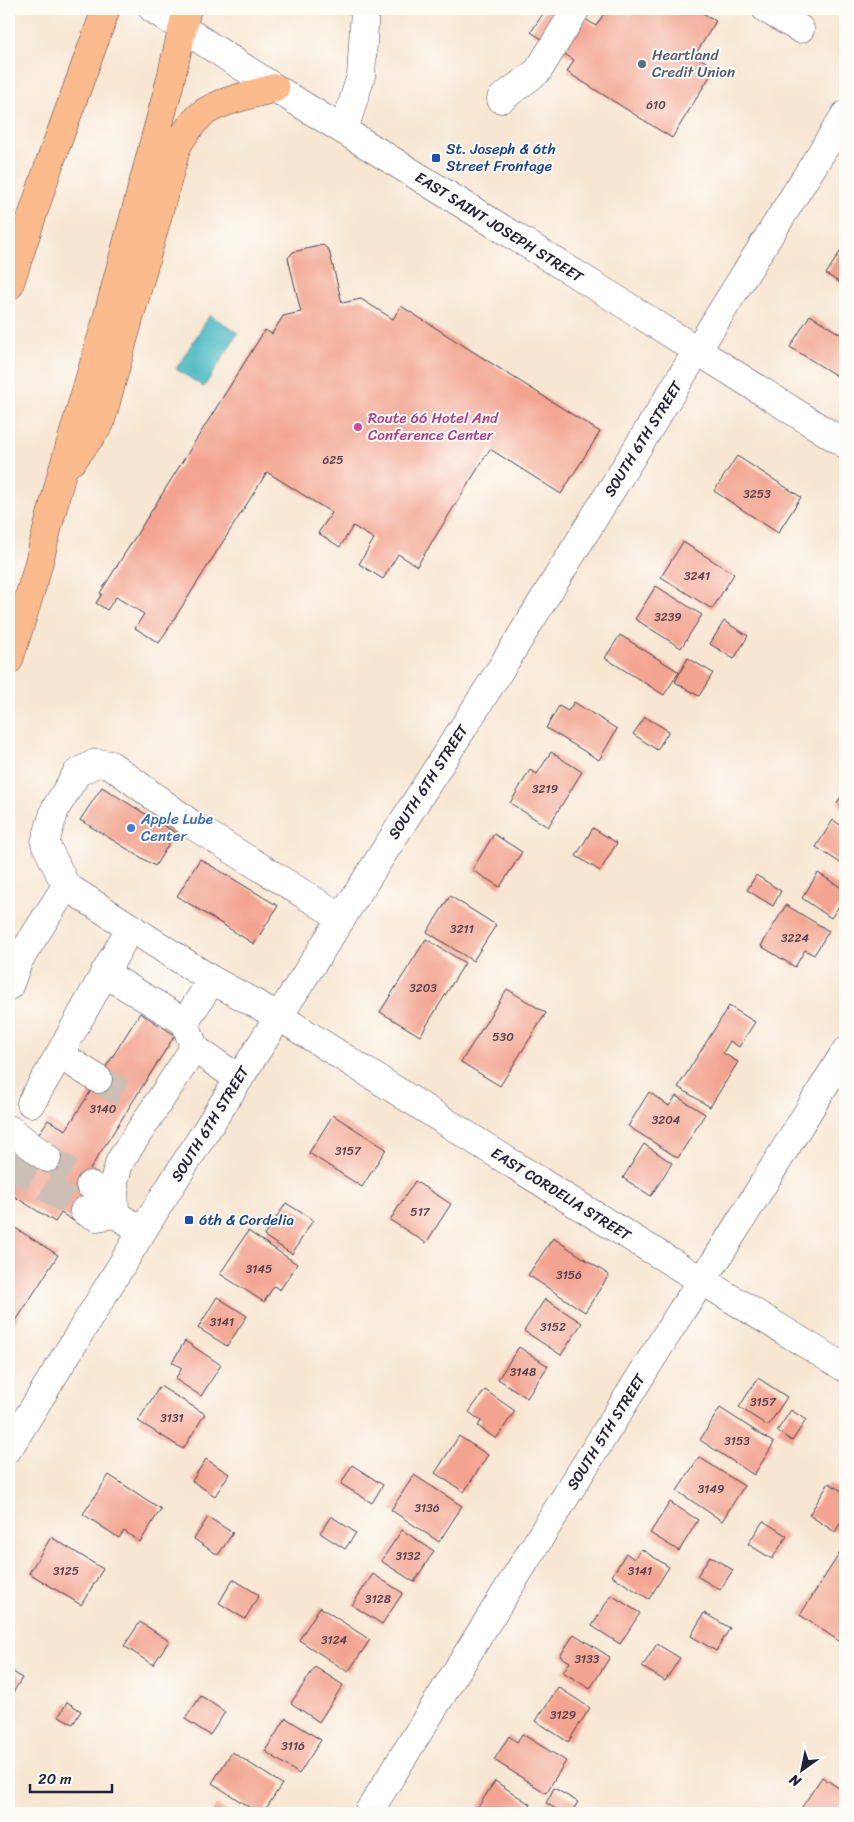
<svg xmlns="http://www.w3.org/2000/svg" width="854" height="1822" viewBox="0 0 854 1822" font-family="Sriracha,sans-serif">
  <style>
    .water { fill: #4dbbc4; stroke: #386e80 }
    .building { fill: #f3a490 }
    .lines { fill: none; stroke-linecap: round; stroke-linejoin: round }
    .minor-tunnel { stroke: #ccbfb3; stroke-width: 28; stroke-dasharray: 28 14; stroke-linecap: butt }
    .minor-casing { stroke: #423f52; stroke-width: 29 }
    .major-casing { stroke: #423f52; stroke-width: 29 }
    .minor { stroke: #fff; stroke-width: 28 }
    .major { stroke: #fbbb8c; stroke-width: 28 }
    .service-dot { fill: #5c6f8a; stroke: #fdfcf7; stroke-width: 2 }
    .transit-dot { fill: #1a4fb4; stroke: #fdfcf7; stroke-width: 2 }
    .hotel-dot { fill: #d1479c; stroke: #fdfcf7; stroke-width: 2 }
    .shop-dot { fill: #3f7fe0; stroke: #fdfcf7; stroke-width: 2 }
    .labels { text-anchor: middle; stroke-width: 4; stroke-linejoin: round; paint-order: stroke }
    .number-label { font-size: 12px; fill: #564250 }
    .service-label { font-size: 15px; fill: #4e5e75; stroke: #fdfcf7; text-anchor: start }
    .transit-label { font-size: 15px; fill: #164399; stroke: #fdfcf7; text-anchor: start }
    .street-label { font-size: 15px; fill: #22223b; stroke: #fdfcf7 }
    .hotel-label { font-size: 15px; fill: #b23c85; stroke: #fdfcf7; text-anchor: start }
    .shop-label { font-size: 15px; fill: #366cbe; stroke: #fdfcf7; text-anchor: start }
  </style>
  <rect width="100%" height="100%" fill="#fdfcf7"/>
  <filter id="ink" filterUnits="userSpaceOnUse"><feTurbulence type="fractalNoise" baseFrequency=".02" numOctaves="2"/><feDisplacementMap in="SourceGraphic" scale="10" xChannelSelector="R" yChannelSelector="G"/><feConvolveMatrix kernelMatrix="1 2 1 2 8 2 1 2 1" color-interpolation-filters="sRGB"/></filter>
  <filter id="wash" filterUnits="userSpaceOnUse"><feTurbulence type="fractalNoise" baseFrequency=".0096" numOctaves="4" result="noise"/><feDisplacementMap in="SourceGraphic" scale="20" xChannelSelector="R" yChannelSelector="G"/><feGaussianBlur stdDeviation="1.12" result="paint"/><feColorMatrix in="noise" values="0 0 0 0 0 0 0 0 0 0 0 0 0 0 0 0 0 1.4 0 .05"/><feComposite in="paint" operator="in"/></filter>
  <g filter="url(#wash)">
    <rect width="100%" height="100%" fill="#f7e6d1"/>
    <polygon class="water" points="210,315 238,333 204,387 176,369"/>
    <g id="blocks">
      <g class="building">
        <polygon points="546,9 570,9 596,26 607,9 621,9 630,15 634,9 696,9 716,21 695,55 715,68 672,138 567,72 574,60 531,32"/>
        <polygon points="845,244 845,286 826,274"/>
        <polygon points="323,245 329,250 342,303 361,299 393,319 401,306 600,432 561,494 490,449 417,566 398,554 383,579 359,564 374,539 353,526 340,547 318,533 332,513 267,472 159,643 135,628 144,614 116,597 107,610 96,603 102,594 100,593 265,330 272,334 283,316 301,312 288,258 293,252"/>
        <polygon points="810,315 845,337 845,381 790,347"/>
        <polygon points="737,456 801,497 778,533 714,491"/>
        <polygon points="683,542 734,574 712,609 661,577"/>
        <polygon points="656,586 702,615 681,648 635,619"/>
        <polygon points="724,621 748,636 734,659 710,644"/>
        <polygon points="620,635 679,672 664,695 605,658"/>
        <polygon points="688,658 713,673 699,696 675,682"/>
        <polygon points="574,702 617,729 599,760 546,728 559,706 568,711"/>
        <polygon points="645,717 669,731 657,750 633,734"/>
        <polygon points="551,752 582,772 548,827 510,803 530,770 537,774"/>
        <polygon points="102,787 176,833 155,866 80,820"/>
        <polygon points="845,790 845,809 837,803"/>
        <polygon points="833,820 845,828 845,866 816,847"/>
        <polygon points="593,828 617,843 600,871 576,856"/>
        <polygon points="494,834 522,852 500,887 472,870"/>
        <polygon points="200,859 278,906 254,944 177,896"/>
        <polygon points="818,873 845,890 845,909 840,905 831,918 802,898"/>
        <polygon points="756,875 781,891 773,906 747,890"/>
        <polygon points="450,896 496,925 473,961 427,932"/>
        <polygon points="786,905 829,931 814,955 805,950 795,967 761,946"/>
        <polygon points="426,939 465,963 420,1036 380,1012"/>
        <polygon points="507,989 546,1013 500,1086 461,1062"/>
        <polygon points="729,1006 755,1022 739,1047 730,1041 723,1053 738,1062 710,1107 678,1087"/>
        <polygon points="140,1013 175,1035 90,1169 97,1173 95,1194 77,1223 61,1213 55,1222 9,1193 9,1140 35,1140 48,1120 66,1130"/>
        <polygon points="649,1092 669,1106 676,1096 705,1114 678,1158 628,1126"/>
        <polygon points="333,1115 386,1149 362,1187 309,1153"/>
        <polygon points="644,1144 672,1163 651,1196 623,1178"/>
        <polygon points="415,1181 451,1204 426,1243 390,1220"/>
        <polygon points="286,1203 313,1220 292,1254 264,1236"/>
        <polygon points="9,1224 58,1255 9,1332"/>
        <polygon points="248,1231 297,1264 280,1290 274,1286 264,1302 220,1274"/>
        <polygon points="553,1238 609,1275 585,1312 528,1275"/>
        <polygon points="217,1297 247,1316 227,1346 198,1328"/>
        <polygon points="545,1299 582,1323 561,1355 524,1331"/>
        <polygon points="185,1341 221,1365 201,1396 175,1379 182,1368 172,1362"/>
        <polygon points="519,1347 548,1366 527,1398 498,1379"/>
        <polygon points="758,1378 787,1397 768,1426 739,1407"/>
        <polygon points="160,1386 205,1414 183,1449 138,1421"/>
        <polygon points="485,1390 515,1411 496,1439 478,1426 481,1421 469,1412"/>
        <polygon points="720,1408 774,1443 754,1475 700,1440"/>
        <polygon points="791,1410 806,1420 792,1441 777,1431"/>
        <polygon points="459,1436 488,1455 464,1492 435,1473"/>
        <polygon points="699,1457 744,1486 722,1521 677,1491"/>
        <polygon points="206,1459 229,1474 215,1496 192,1481"/>
        <polygon points="352,1465 383,1485 372,1503 341,1484"/>
        <polygon points="109,1475 161,1509 140,1542 124,1531 119,1538 83,1514"/>
        <polygon points="414,1475 462,1506 439,1542 391,1510"/>
        <polygon points="829,1483 845,1493 845,1516 835,1532 809,1515"/>
        <polygon points="670,1502 698,1520 679,1551 650,1533"/>
        <polygon points="331,1516 356,1533 345,1549 320,1533"/>
        <polygon points="208,1517 233,1533 218,1555 194,1539"/>
        <polygon points="763,1521 787,1536 772,1559 748,1544"/>
        <polygon points="402,1530 434,1551 414,1582 381,1561"/>
        <polygon points="51,1537 103,1569 81,1605 29,1573"/>
        <polygon points="845,1545 845,1645 800,1615"/>
        <polygon points="641,1549 669,1567 649,1599 612,1576 626,1553 634,1559"/>
        <polygon points="710,1556 733,1570 720,1590 697,1576"/>
        <polygon points="373,1574 403,1593 382,1624 352,1605"/>
        <polygon points="233,1579 259,1595 245,1619 219,1603"/>
        <polygon points="611,1595 640,1613 620,1644 592,1626"/>
        <polygon points="320,1607 370,1640 348,1672 299,1640"/>
        <polygon points="704,1613 730,1628 716,1651 691,1636"/>
        <polygon points="140,1622 169,1641 153,1665 124,1646"/>
        <polygon points="574,1634 610,1657 590,1689 563,1672 570,1662 560,1656"/>
        <polygon points="657,1644 680,1658 665,1681 642,1667"/>
        <polygon points="315,1667 343,1685 319,1722 291,1703"/>
        <polygon points="9,1669 22,1678 9,1699"/>
        <polygon points="558,1687 590,1708 568,1742 536,1721"/>
        <polygon points="201,1696 225,1712 210,1735 185,1719"/>
        <polygon points="67,1702 81,1711 73,1724 59,1716"/>
        <polygon points="286,1718 321,1740 299,1774 265,1751"/>
        <polygon points="522,1734 566,1761 546,1793 494,1760 509,1736 517,1742"/>
        <polygon points="232,1752 282,1784 263,1813 258,1813 212,1783"/>
        <polygon points="822,1777 845,1792 845,1813 798,1813"/>
        <polygon points="495,1781 531,1805 525,1813 474,1813"/>
        <polygon points="554,1788 578,1802 571,1813 563,1813 546,1803"/>
        <polygon points="216,1805 229,1813 211,1813"/>
      </g>
    </g>
  </g>
  <g filter="url(#ink)">
    <use href="#blocks" fill-opacity="0" stroke="#423f52" stroke-width="1"/>
    <g class="lines">
      <g class="minor-tunnel">
        <polyline points="98,1079 134,1099"/>
        <polyline points="47,1158 90,1185"/>
        <polyline points="9,1164 84,1211"/>
      </g>
      <g class="minor-casing">
        <g id="minor">
          <polyline points="153,9 275,88 608,294 845,444"/>
          <polyline points="766,9 800,29"/>
          <polyline points="501,99 538,71 576,9"/>
          <polyline points="344,130 361,76 365,9"/>
          <polyline points="342,918 194,826 111,765 96,763 77,773 55,809 45,843 66,886 212,980 278,1016 565,1197 845,1368"/>
          <polyline points="104,973 185,1022 194,1048"/>
          <polyline points="9,986 19,960 66,886"/>
          <polyline points="185,1022 212,980"/>
          <polyline points="60,1055 98,1079"/>
          <path d="M 31,1103 C 66,1045 97,985 131,927"/>
          <polyline points="9,1129 47,1158"/>
          <polyline points="90,1185 114,1198"/>
          <polyline points="84,1211 97,1217 115,1214 131,1224"/>
          <polyline points="115,1214 114,1181 120,1161 194,1048 239,1079"/>
          <polyline points="9,1448 161,1201 500,670 728,301 845,115"/>
          <polyline points="368,1813 682,1310 718,1257 845,1052"/>
        </g>
      </g>
      <g class="major-casing">
        <g id="major">
          <polyline points="9,286 49,165 106,9"/>
          <path d="M 72,461 L 100,424 L 177,146 C 184,134 191,124 201,115 C 217,101 255,94 275,88"/>
          <polyline points="9,660 35,577 61,476 106,322 169,86 187,9"/>
        </g>
      </g>
      <use href="#minor" class="minor"/>
      <use href="#major" class="major"/>
    </g>
  </g>
  <circle class="service-dot" cx="642" cy="64" r="5"/>
  <g class="transit-dot">
    <rect x="431" y="153" width="10" height="10" rx="2.5"/>
    <rect x="184" y="1215" width="10" height="10" rx="2.5"/>
  </g>
  <circle class="hotel-dot" cx="358" cy="427" r="5"/>
  <circle class="shop-dot" cx="131" cy="828" r="5"/>
  <g class="labels">
    <g class="number-label">
      <text x="656" y="109">610</text>
      <text x="333" y="464">625</text>
      <text x="757" y="498">3253</text>
      <text x="697" y="580">3241</text>
      <text x="668" y="621">3239</text>
      <text x="545" y="793">3219</text>
      <text x="462" y="933">3211</text>
      <text x="795" y="942">3224</text>
      <text x="423" y="992">3203</text>
      <text x="503" y="1041">530</text>
      <text x="103" y="1113">3140</text>
      <text x="666" y="1124">3204</text>
      <text x="348" y="1155">3157</text>
      <text x="420" y="1216">517</text>
      <text x="259" y="1273">3145</text>
      <text x="569" y="1279">3156</text>
      <text x="222" y="1326">3141</text>
      <text x="553" y="1331">3152</text>
      <text x="523" y="1376">3148</text>
      <text x="763" y="1406">3157</text>
      <text x="172" y="1422">3131</text>
      <text x="737" y="1445">3153</text>
      <text x="711" y="1493">3149</text>
      <text x="427" y="1512">3136</text>
      <text x="408" y="1560">3132</text>
      <text x="66" y="1575">3125</text>
      <text x="640" y="1575">3141</text>
      <text x="378" y="1603">3128</text>
      <text x="334" y="1644">3124</text>
      <text x="587" y="1663">3133</text>
      <text x="563" y="1719">3129</text>
      <text x="293" y="1750">3116</text>
    </g>
    <g class="service-label">
      <text x="652" y="60">Heartland<tspan x="652" dy="17">Credit Union</tspan></text>
    </g>
    <g class="transit-label">
      <text x="446" y="154">St. Joseph &amp; 6th<tspan x="446" dy="17">Street Frontage</tspan></text>
      <text x="199" y="1225">6th &amp; Cordelia</text>
    </g>
    <g class="street-label">
      <text transform="translate(499 227) rotate(32)" y="5">EAST SAINT JOSEPH STREET</text>
      <text transform="translate(643 439) rotate(-58)" y="5">SOUTH 6TH STREET</text>
      <text transform="translate(428 782) rotate(-57)" y="5">SOUTH 6TH STREET</text>
      <text transform="translate(210 1124) rotate(-58)" y="5">SOUTH 6TH STREET</text>
      <text transform="translate(561 1194) rotate(32)" y="5">EAST CORDELIA STREET</text>
      <text transform="translate(606 1432) rotate(-58)" y="5">SOUTH 5TH STREET</text>
    </g>
    <g class="hotel-label">
      <text x="368" y="423">Route 66 Hotel And<tspan x="368" dy="17">Conference Center</tspan></text>
    </g>
    <g class="shop-label">
      <text x="141" y="824">Apple Lube<tspan x="141" dy="17">Center</tspan></text>
    </g>
  </g>
  <rect width="854" height="1822" fill="none" stroke="#fdfcf7" stroke-width="30"/>
  <g transform="translate(802 1770) rotate(213)" stroke="#fdfcf7" stroke-width="4" paint-order="stroke">
  <path d="M0-4L9 19L0 12L-9 19Z" fill="#22223b"/>
  <text y="-8" font-size="14" font-weight="bold" text-anchor="middle" fill="#22223b">N</text>
  </g>
  <path d="M30 1784v8h82v-8" fill="none" stroke="#22223b" stroke-width="2.5"/>
  <text x="38" y="1784" font-size="15" fill="#22223b" stroke="#fdfcf7" stroke-width="4" paint-order="stroke">20 m</text>
</svg>
